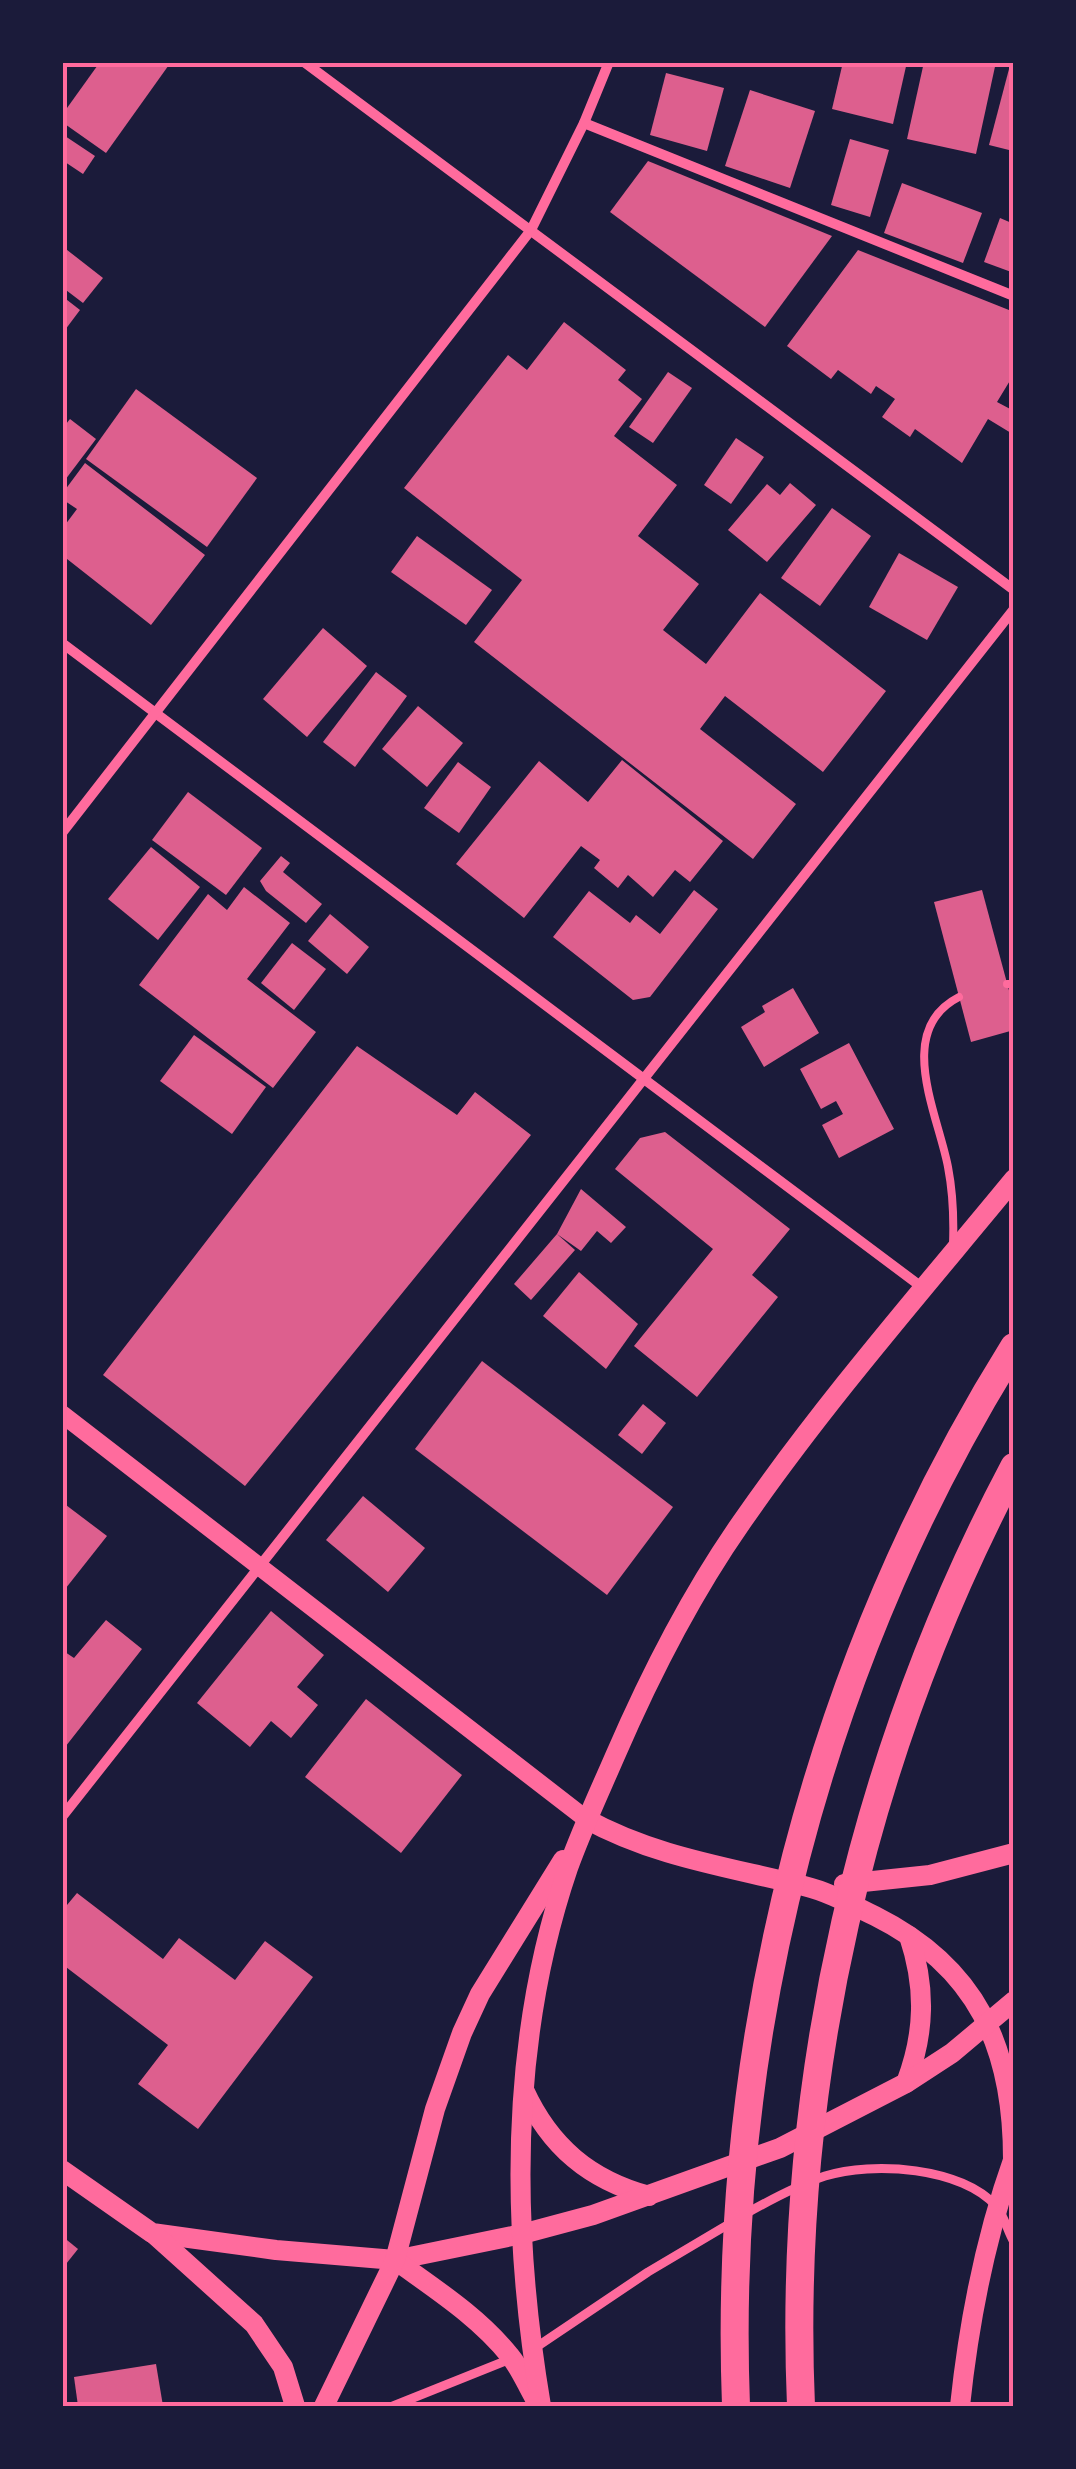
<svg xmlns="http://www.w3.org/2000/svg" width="1076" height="2469" viewBox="0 0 1076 2469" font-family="Raleway,sans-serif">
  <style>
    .building { fill: #dd5f8e }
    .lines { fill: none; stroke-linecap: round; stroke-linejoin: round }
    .service { stroke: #ff6b9d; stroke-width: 8 }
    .pedestrian { stroke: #ff6b9d; stroke-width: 9 }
    .minor { stroke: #ff6b9d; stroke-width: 10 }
    .tertiary { stroke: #ff6b9d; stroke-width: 18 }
    .secondary { stroke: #ff6b9d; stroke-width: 20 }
    .trunk { stroke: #ff6b9d; stroke-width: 28 }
    .neatline { fill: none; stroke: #ff6b9d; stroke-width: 4 }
  </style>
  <rect width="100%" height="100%" fill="#1b1b3a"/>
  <g class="building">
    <polygon points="100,62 171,62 106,153 62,122 62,115"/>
    <polygon points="843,62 907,62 893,124 832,109"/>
    <polygon points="924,62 996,62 976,154 907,139"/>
    <polygon points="1009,69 1014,71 1014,132 1009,150 989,145"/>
    <polygon points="666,73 724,88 707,151 650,135"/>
    <polygon points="750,90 815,111 790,188 725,166"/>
    <polygon points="62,134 95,156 83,174 62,160"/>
    <polygon points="850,139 889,150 870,217 831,205"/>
    <polygon points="648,161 832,236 765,327 610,212"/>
    <polygon points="902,183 982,213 963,263 884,233"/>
    <polygon points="1000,218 1014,224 1014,273 984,262"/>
    <polygon points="62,246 103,278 83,303 62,287"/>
    <polygon points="858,250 1014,312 1014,374 997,402 1014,411 1011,433 988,419 962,463 915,429 910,437 882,417 895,399 876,386 871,394 838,370 831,379 787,346"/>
    <polygon points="62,296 80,310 62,334"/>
    <polygon points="564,322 626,370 618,380 642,399 614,436 677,485 638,536 699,584 663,630 706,664 760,593 886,691 823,772 725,696 700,729 796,804 753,859 474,642 522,580 404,488 508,355 527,370"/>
    <polygon points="668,372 692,388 653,443 629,427"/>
    <polygon points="136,389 257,478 207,547 86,459"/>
    <polygon points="70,419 96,439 62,484 62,429"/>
    <polygon points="736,438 764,457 731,504 704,485"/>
    <polygon points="85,463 205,555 151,625 62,555 62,529 77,509 62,499 62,494"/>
    <polygon points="790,483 816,505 767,562 728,530 767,484 780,495"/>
    <polygon points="832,508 871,536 820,606 781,578"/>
    <polygon points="417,536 492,590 466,625 391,572"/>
    <polygon points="899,553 958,587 927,640 869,607"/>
    <polygon points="323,628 367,666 307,737 263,699"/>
    <polygon points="376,672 407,696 355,767 323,742"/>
    <polygon points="418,706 463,743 427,787 382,749"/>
    <polygon points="622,760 723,841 690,882 675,870 653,897 628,875 618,888 594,868 600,860 581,846 524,918 456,864 539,761 588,802"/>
    <polygon points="458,762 491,787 459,833 424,808"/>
    <polygon points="188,792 262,848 226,895 152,840"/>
    <polygon points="151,847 200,887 158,940 108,899"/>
    <polygon points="281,856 290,863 283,872 322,904 306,923 266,891 260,881"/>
    <polygon points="244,887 290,923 247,979 316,1032 273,1088 139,985 208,894 227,910"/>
    <polygon points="694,890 718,909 650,997 633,1000 553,937 589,891 630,923 636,915 660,934"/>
    <polygon points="982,890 1014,1009 1014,1030 971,1042 934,902"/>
    <polygon points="330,914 369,947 347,974 308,941"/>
    <polygon points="292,943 326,969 294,1010 261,983"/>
    <polygon points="793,988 819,1033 764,1067 741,1027 765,1012 762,1006"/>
    <polygon points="194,1035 266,1087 232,1134 160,1081"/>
    <polygon points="849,1043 894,1129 839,1158 822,1125 843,1114 836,1101 821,1109 800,1069"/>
    <polygon points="357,1046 457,1115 475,1092 531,1135 245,1486 103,1375"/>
    <polygon points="665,1132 790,1229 752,1275 778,1297 697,1397 634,1346 713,1249 615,1169 640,1138"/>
    <polygon points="581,1189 626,1227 611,1243 597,1231 581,1251 557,1234 575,1250 531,1300 514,1284 557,1234"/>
    <polygon points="579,1272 638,1324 606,1369 543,1316"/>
    <polygon points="482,1361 673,1507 607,1595 415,1449"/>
    <polygon points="643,1404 666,1423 642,1454 618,1435"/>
    <polygon points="363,1496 425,1548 388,1592 326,1540"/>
    <polygon points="62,1502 107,1536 62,1593"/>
    <polygon points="271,1611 324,1655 297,1687 318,1705 291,1738 271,1721 250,1747 197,1703"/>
    <polygon points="106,1620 142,1649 62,1751 62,1650 74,1658"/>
    <polygon points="366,1699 462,1775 401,1853 305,1777"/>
    <polygon points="77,1893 163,1959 179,1938 235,1980 265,1941 313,1977 198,2129 138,2084 168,2045 62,1964 62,1911"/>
    <polygon points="62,2236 78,2249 62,2269"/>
    <polygon points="156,2364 163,2406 78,2406 74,2377"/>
  </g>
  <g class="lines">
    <g class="service">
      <polyline points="1007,984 1014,984"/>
      <path d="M 953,1245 C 954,1218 953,1193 948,1167 C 938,1114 894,1030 959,997"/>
    </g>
    <g class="pedestrian">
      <path d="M 747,2213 C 772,2199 798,2185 825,2176 C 872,2161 963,2167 997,2207 C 1004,2216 1008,2232 1014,2242"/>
      <polyline points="532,2350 648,2272 734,2221"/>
      <polyline points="393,2406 513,2358"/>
    </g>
    <g class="minor">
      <polyline points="304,62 1014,590"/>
      <polyline points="584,123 1014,296"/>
      <polyline points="62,643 923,1288"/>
      <polyline points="62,833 531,230 584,123 609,62"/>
      <polyline points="62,1817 1014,609"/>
    </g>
    <polyline class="tertiary" points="62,1414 586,1819"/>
    <g class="secondary">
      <path d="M 586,1819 C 655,1857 729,1867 804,1886 C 829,1892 852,1905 875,1916 C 977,1967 1013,2047 1013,2159"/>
      <polyline points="844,1884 930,1875 1014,1853"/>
      <path d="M 906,2083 C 925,2033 926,1987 909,1936"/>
      <path d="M 524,2090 C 550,2147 590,2180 649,2196"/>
      <polyline points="62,2170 152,2233 276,2250 395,2260 522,2234 593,2215 780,2148 906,2083 952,2053 1014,2001"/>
      <polyline points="154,2234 254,2324 283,2367 295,2406"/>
      <path d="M 395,2260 C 435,2289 479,2317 510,2356 C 520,2368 526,2383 534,2397"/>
      <polyline points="324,2406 395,2260 435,2109 462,2033 480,1994 563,1860"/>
      <path d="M 541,2406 C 511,2228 509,2041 568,1868 C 582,1829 599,1793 615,1756 C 650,1675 690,1596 741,1523 C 824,1403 921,1292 1014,1179"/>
      <path d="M 960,2406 C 969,2321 985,2238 1014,2157"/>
    </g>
    <g class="trunk">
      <path d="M 736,2406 C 722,2037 818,1661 1014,1347"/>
      <path d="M 801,2406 C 787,2082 862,1754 1014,1467"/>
    </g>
  </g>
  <rect width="1076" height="2469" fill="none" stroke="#1b1b3a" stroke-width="130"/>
  <rect x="65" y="65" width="946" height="2339" class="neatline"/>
</svg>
